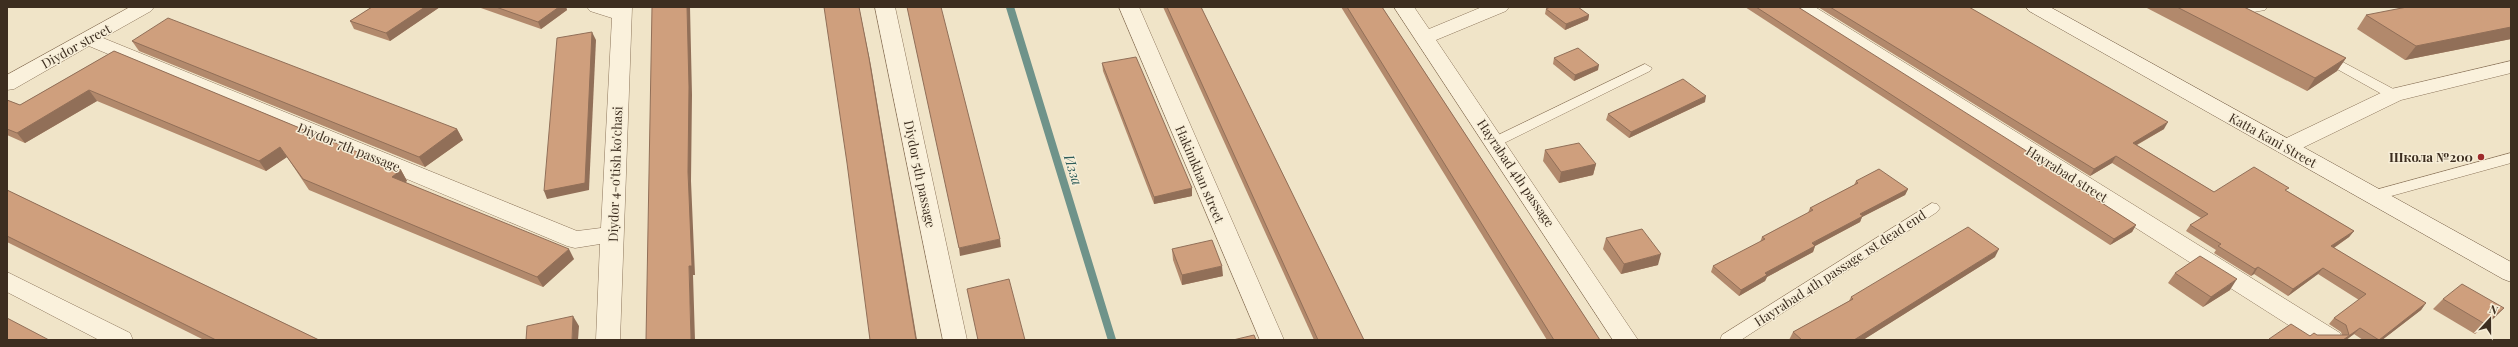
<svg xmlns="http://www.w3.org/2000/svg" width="2518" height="347" viewBox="0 0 2518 347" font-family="'Playfair Display',serif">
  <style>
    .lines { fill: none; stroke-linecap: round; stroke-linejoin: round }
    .stream { stroke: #6f938a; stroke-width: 8 }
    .service-casing { stroke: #8d765c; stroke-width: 1 }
    .minor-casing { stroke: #8d765c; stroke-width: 1 }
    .secondary-casing { stroke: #6f573f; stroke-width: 1 }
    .service { fill: #faf1dc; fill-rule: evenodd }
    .minor { fill: #faf1dc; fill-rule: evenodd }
    .secondary { fill: #faf1dc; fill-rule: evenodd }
    .wall { fill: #b2896c }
    .shaded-wall { fill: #916f58 }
    .building { fill: #cf9f7d; stroke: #916f58 }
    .poi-dot { fill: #9e2a2b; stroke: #f7eed8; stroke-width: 1.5 }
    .labels { text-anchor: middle; stroke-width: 3; stroke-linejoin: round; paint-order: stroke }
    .street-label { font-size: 13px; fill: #3d2e20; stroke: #f7eed8 }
    .poi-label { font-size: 13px; font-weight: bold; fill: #3d2e20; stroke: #f7eed8; text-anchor: end }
    .water-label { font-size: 14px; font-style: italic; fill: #2f5d5a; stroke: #f7eed8 }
  </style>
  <rect width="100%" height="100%" fill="#f0e4c8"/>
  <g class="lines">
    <polyline class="stream" points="1010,7 1112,340"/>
    <g class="service-casing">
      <g id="service">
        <polygon points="2238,7 2267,7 2265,10 2242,14 2235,10"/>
        <polygon points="2324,52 2399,92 2401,95 2394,100 2389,98 2319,59 2317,56"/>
        <polygon points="1645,64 1652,68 1650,71 1500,145 1495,147 1488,142 1490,139"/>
        <polygon points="2511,153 2511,163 2373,201 2368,200 2365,196 2368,192"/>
        <polygon points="1932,203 1937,204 1940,208 1937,212 1741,340 1720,340 1722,335"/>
      </g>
    </g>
    <g class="minor-casing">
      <g id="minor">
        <polygon points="130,7 154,7 151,11 103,38 577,231 601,228 612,18 590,11 587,7 632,7 620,340 596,340 600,244 575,248 567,246 89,46 14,89 7,90 7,75"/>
        <polygon points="875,7 895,7 967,340 943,340"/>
        <polygon points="1119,7 1139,7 1284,340 1260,340"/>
        <polygon points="1394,7 1414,7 1429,29 1482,7 1509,7 1506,11 1436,40 1638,340 1613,340"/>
        <polygon points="1792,7 1815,7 2340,333 2343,340 2312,340 1795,11"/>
        <polygon points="2511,61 2511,73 2401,100 2294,152 2286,154 2278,152 2275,147 2278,142 2387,90"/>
        <polygon points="7,272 130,333 133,340 99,340 7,292"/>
      </g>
    </g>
    <g class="secondary-casing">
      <polygon id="secondary" points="2026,7 2050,7 2511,262 2511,282 2503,279 2029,11"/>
    </g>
    <use href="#service" class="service"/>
    <use href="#minor" class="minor"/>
    <use href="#secondary" class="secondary"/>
  </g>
  <g class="wall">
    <polygon points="372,7 440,7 390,41 354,29 350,21"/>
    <polygon points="478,7 566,7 567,10 541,29"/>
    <polygon points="1163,7 1201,7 1364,340 1314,340"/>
    <polygon points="1341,7 1382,7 1600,340 1547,340"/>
    <polygon points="1745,7 1798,7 2136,225 2132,232 2110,245"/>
    <polygon points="1818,7 1969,7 2164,129 2137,145 2214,192 2287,191 2354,231 2349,237 2334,248 2426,303 2421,310 2382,340 2363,340 2354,334 2346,340 2268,340 2269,339 2317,335 2342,335 2341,332 2329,324 2334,318 2359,300 2318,274 2288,296 2254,274 2251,276 2214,253 2216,250 2186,231 2190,225 2201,218 2112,163 2090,176"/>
    <polygon points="2145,7 2244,7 2346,58 2337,71 2307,91"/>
    <polygon points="2511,7 2511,39 2405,60 2357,29 2366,15"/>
    <polygon points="1546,9 1589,15 1588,20 1565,30 1545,14"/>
    <polygon points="132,41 457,129 463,140 425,167 139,51"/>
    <polygon points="114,51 401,170 407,181 405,182 574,259 543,287 309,190 287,157 266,171 97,101 25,143 7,135 7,100 20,105"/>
    <polygon points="1554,58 1598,70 1574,81 1553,64"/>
    <polygon points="1102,63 1192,196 1154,204 1103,71"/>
    <polygon points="1660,90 1705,102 1629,138 1606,120 1608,114"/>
    <polygon points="1545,150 1596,164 1593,175 1559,183 1543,161"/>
    <polygon points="1856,181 1908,189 1905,195 1862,217 1860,222 1815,246 1813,252 1767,277 1765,281 1739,296 1711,272 1713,266 1760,242 1762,237 1808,213 1810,208 1854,185"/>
    <polygon points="7,190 319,340 204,340 7,242"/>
    <polygon points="1606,238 1658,265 1621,274 1603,249"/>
    <polygon points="1172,249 1223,276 1182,285 1173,260"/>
    <polygon points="1995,257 1863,340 1789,340 1793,332 1849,301 1851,297"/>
    <polygon points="2175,273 2230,290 2203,307 2168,283"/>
    <polygon points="2443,299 2504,308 2494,318 2475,334 2433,309"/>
  </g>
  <g class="shaded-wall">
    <polygon points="425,7 440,7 390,41 386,33"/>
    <polygon points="559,7 566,7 567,10 541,29 538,22"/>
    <polygon points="687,7 690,7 692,95 691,181 695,275 693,275 695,340 691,340 689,266 688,172"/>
    <polygon points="859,7 871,66 917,340 916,340"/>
    <polygon points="1589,15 1588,20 1565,30 1566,24"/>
    <polygon points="2511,27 2511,39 2405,60 2416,46"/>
    <polygon points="592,32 596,40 589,190 547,199 544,191"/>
    <polygon points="2346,58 2337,71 2307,91 2315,78"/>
    <polygon points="1599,65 1598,70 1574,81 1575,75"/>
    <polygon points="89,90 97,101 25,143 17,133"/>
    <polygon points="1706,96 1705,102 1629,138 1631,132"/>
    <polygon points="2168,122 2164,129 2129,149 2133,143"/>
    <polygon points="457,129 463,140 425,167 419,157"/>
    <polygon points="280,147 287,157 266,171 259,161"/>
    <polygon points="2116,156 2112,163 2090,176 2094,169"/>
    <polygon points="1596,164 1593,175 1559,183 1561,172"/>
    <polygon points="401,170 407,181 398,187 392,177"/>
    <polygon points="1192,188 1192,196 1154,204 1154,197"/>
    <polygon points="1908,189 1905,195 1862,217 1860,222 1815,246 1813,252 1767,277 1765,281 1739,296 1741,290 1765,273 1860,214"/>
    <polygon points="2136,225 2132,232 2110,245 2114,239"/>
    <polygon points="2354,231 2349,237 2326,253 2331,246"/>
    <polygon points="1000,239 1001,247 960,256 959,248"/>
    <polygon points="569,249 574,259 543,287 537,277"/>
    <polygon points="1999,249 1995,257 1863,340 1854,340"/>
    <polygon points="1661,254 1658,265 1621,274 1624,264"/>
    <polygon points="1222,266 1223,276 1182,285 1182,275"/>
    <polygon points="2258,267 2254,274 2251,276 2255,269"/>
    <polygon points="2323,268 2318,274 2288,296 2293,289"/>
    <polygon points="2237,279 2230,290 2203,307 2211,297"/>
    <polygon points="2426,303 2421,310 2382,340 2379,340"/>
    <polygon points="2504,308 2494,318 2475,334 2485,324"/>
    <polygon points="573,316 579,326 578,340 572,340"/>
    <polygon points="2360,328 2354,334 2346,340 2343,340"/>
  </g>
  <g class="building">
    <polygon points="372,7 425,7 386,33 350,21"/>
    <polygon points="496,7 559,7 538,22"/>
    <polygon points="652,7 687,7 689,87 688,172 692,266 689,266 691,340 646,340"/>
    <polygon points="824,7 859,7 869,58 916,340 870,340 847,163"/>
    <polygon points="907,7 941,7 1000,239 959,248"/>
    <polygon points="1167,7 1201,7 1364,340 1318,340"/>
    <polygon points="1347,7 1382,7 1600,340 1554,340"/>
    <polygon points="1550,7 1578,7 1589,15 1566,24 1546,9"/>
    <polygon points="1756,7 1798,7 2074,181 2071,183 2136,225 2114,239"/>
    <polygon points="1830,7 1969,7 2168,122 2133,143 2214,192 2254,167 2289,188 2285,190 2354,231 2331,246 2426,303 2379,340 2360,328 2343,340 2271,340 2269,339 2291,324 2310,336 2314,333 2317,335 2349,335 2346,325 2334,318 2366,294 2323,268 2293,289 2258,267 2255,269 2218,246 2221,244 2190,225 2208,214 2116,156 2094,169"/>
    <polygon points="2177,7 2244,7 2346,58 2315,78"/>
    <polygon points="2407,7 2511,7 2511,27 2416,46 2366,15"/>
    <polygon points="168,18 457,129 419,157 132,41"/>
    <polygon points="592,32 585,183 544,191 557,38"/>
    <polygon points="1578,48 1599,65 1575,75 1554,58"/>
    <polygon points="114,51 401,170 392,177 569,249 537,277 303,179 280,147 259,161 89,90 17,133 7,129 7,100 20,105"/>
    <polygon points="1136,57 1192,188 1154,197 1102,63"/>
    <polygon points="1683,79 1706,96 1631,132 1608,114 1660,90"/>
    <polygon points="1579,143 1596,164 1561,172 1545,150"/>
    <polygon points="1879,169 1908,189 1860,214 1863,216 1812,243 1815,246 1765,273 1767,275 1741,290 1713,266 1765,239 1762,237 1813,210 1810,208 1858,183 1856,181"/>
    <polygon points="7,190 319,340 216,340 7,236"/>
    <polygon points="1968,227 1999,249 1854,340 1802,340 1793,332 1853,299 1851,297"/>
    <polygon points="1642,229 1661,254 1624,264 1606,238"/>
    <polygon points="1212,240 1222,266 1182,275 1172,249"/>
    <polygon points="2200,256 2237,279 2211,297 2175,273"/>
    <polygon points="1009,279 1025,340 978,340 967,289"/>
    <polygon points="2462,284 2504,308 2485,324 2443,299"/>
    <polygon points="573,316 572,340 526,340 527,326"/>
    <polygon points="7,318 49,340 7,340"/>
    <polygon points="1254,335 1256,340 1233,340"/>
  </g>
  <circle class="poi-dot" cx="2481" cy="157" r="4"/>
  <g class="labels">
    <g class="street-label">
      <text transform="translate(76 46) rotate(-29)" y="5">Diydor street</text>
      <text transform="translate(2273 140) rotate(29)" y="5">Katta Kani Street</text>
      <text transform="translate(349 147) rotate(22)" y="5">Diydor 7th passage</text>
      <text transform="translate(1516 173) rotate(56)" y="5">Hayrabad 4th passage</text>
      <text transform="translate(615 174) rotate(-88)" y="5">Diydor 4-o'tish ko'chasi</text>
      <text transform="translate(920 174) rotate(78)" y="5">Diydor 5th passage</text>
      <text transform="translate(1200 174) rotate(67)" y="5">Hakimkhаn street</text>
      <text transform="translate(2067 174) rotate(32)" y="5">Hayrabad street</text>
      <text transform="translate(1840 268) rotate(-33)" y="5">Hayrabad 4th passage 1st dead end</text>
    </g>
    <g class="poi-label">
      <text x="2473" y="162">Школа №200</text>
    </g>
    <g class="water-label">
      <text transform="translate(1073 170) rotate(73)" y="5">Изза</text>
    </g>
  </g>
  <rect width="2518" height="347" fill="none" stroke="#3d2e20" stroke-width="16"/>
  <g transform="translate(2490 319) rotate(21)" stroke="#f7eed8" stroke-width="3" paint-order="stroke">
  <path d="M0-3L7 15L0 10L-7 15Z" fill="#3d2e20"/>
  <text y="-6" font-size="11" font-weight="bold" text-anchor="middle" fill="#3d2e20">N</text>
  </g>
</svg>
